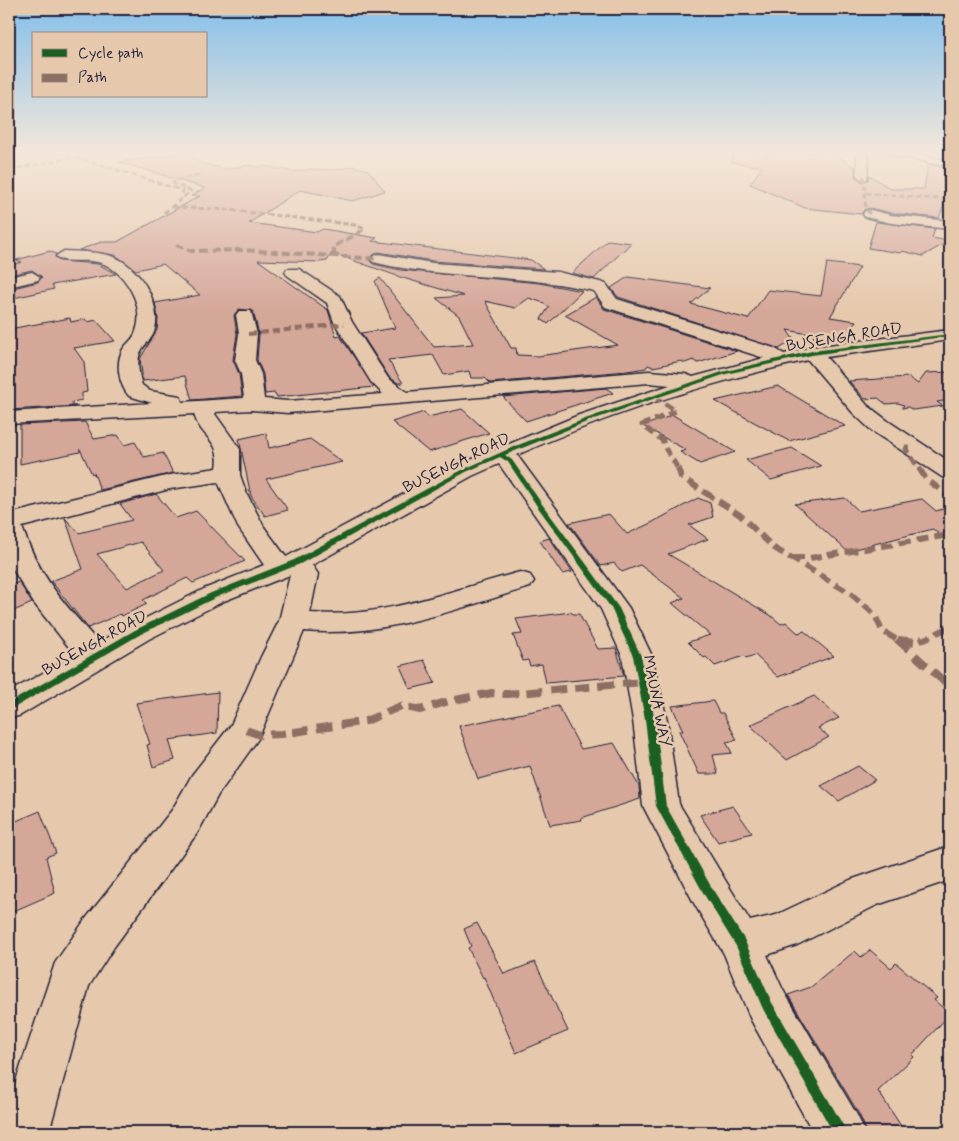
<svg xmlns="http://www.w3.org/2000/svg" width="959" height="1141" viewBox="0 0 959 1141" font-family="Mynerve,sans-serif">
  <style>
    .building { fill: #d5a799; stroke: #22223b; fill-rule: evenodd }
    .lines { fill: none; stroke-linecap: round; stroke-linejoin: round }
    .minor-casing { stroke: #22223b; stroke-width: 3 }
    .minor { fill: #e6c9ad; fill-rule: evenodd }
    .quiet-far4 { stroke: #8d6e63; stroke-width: 3; stroke-dasharray: 5.5 3; stroke-linecap: butt }
    .quiet-far3 { stroke: #8d6e63; stroke-width: 4; stroke-dasharray: 8 4; stroke-linecap: butt }
    .quiet-far2 { stroke: #8d6e63; stroke-width: 5; stroke-dasharray: 9 5; stroke-linecap: butt }
    .quiet-far1 { stroke: #8d6e63; stroke-width: 6; stroke-dasharray: 12 6; stroke-linecap: butt }
    .quiet { stroke: #8d6e63; stroke-width: 8; stroke-dasharray: 16 8; stroke-linecap: butt }
    .cycleway-casing { stroke: #e6c9ad; stroke-width: 3 }
    .cycleway { fill: #1b5e20; fill-rule: evenodd }
    .labels { text-anchor: middle; stroke-width: 5; stroke-linejoin: round; paint-order: stroke }
    .street-label { font-size: 16px; fill: #22223b; stroke: #e6c9ad }
  </style>
  <rect width="100%" height="100%" fill="#e6c9ad"/>
  <filter id="ink" filterUnits="userSpaceOnUse"><feTurbulence type="fractalNoise" baseFrequency=".02" numOctaves="2"/><feDisplacementMap in="SourceGraphic" scale="10" xChannelSelector="R" yChannelSelector="G"/><feConvolveMatrix kernelMatrix="1 2 1 2 8 2 1 2 1" color-interpolation-filters="sRGB"/></filter>
  <g filter="url(#ink)">
    <g class="building">
      <polygon points="733,152 831,152 855,167 855,176 862,182 868,180 869,175 891,189 924,189 928,164 950,169 950,199 946,199 939,218 891,213 870,208 865,209 861,214 805,208 750,184 762,167 732,162"/>
      <polygon points="185,153 200,163 227,169 249,165 258,167 264,166 294,172 311,169 334,170 353,166 368,170 385,191 353,201 300,190 249,223 317,232 323,229 377,238 372,241 531,260 544,269 433,261 378,252 368,259 373,264 400,270 539,283 582,291 548,324 541,319 549,307 541,302 529,298 515,308 485,301 511,348 516,348 517,355 538,356 618,345 565,315 596,297 604,309 737,351 698,363 693,360 685,363 681,361 653,367 648,365 646,368 627,371 490,383 485,378 471,378 469,371 444,375 433,355 388,360 403,383 398,383 389,377 361,333 395,328 375,281 380,278 434,347 473,344 459,316 436,298 464,296 403,278 332,253 327,261 320,262 258,260 328,310 336,337 340,336 374,387 277,397 275,393 265,394 263,374 257,360 259,334 253,311 239,309 234,315 237,334 233,360 239,374 242,396 192,400 185,376 143,381 140,359 157,330 158,319 155,303 200,295 163,264 136,270 115,255 79,250 101,242 117,242 200,196 191,196 205,188 119,162"/>
      <polygon points="876,222 935,229 932,238 949,241 923,256 902,251 900,253 868,248"/>
      <polygon points="608,240 631,243 594,279 572,273"/>
      <polygon points="50,251 56,254 55,257 59,261 98,264 116,274 52,285 54,289 9,299 9,289 38,282 42,277 32,270 9,275 9,266 22,262 16,260"/>
      <polygon points="827,263 860,267 830,317 856,321 843,341 817,336 813,342 814,335 787,330 794,340 779,349 618,297 611,288 628,277 710,288 691,304 748,319 768,290 821,296"/>
      <polygon points="70,318 71,322 85,319 88,322 96,320 115,341 74,348 84,362 87,392 82,393 82,400 72,402 72,406 76,406 9,410 9,329"/>
      <polygon points="950,372 950,400 937,402 943,406 913,410 908,407 902,408 904,405 898,403 886,404 878,398 865,399 849,381 908,377 918,384 926,373"/>
      <polygon points="778,386 845,426 789,441 715,401"/>
      <polygon points="606,388 613,393 526,421 503,397"/>
      <polygon points="462,409 489,433 429,452 392,422 424,412 428,417"/>
      <polygon points="673,415 735,452 700,464 680,452 686,450 643,426"/>
      <polygon points="85,422 94,439 118,435 124,445 135,442 144,457 163,453 173,473 100,490 94,473 92,474 80,449 80,452 20,464 20,425"/>
      <polygon points="266,433 269,448 310,439 342,462 266,479 288,510 265,516 251,496 239,439"/>
      <polygon points="792,448 821,466 771,480 746,460"/>
      <path d="M 156,494 L 176,518 L 196,511 L 245,561 L 193,583 L 187,578 L 143,600 L 147,604 L 122,616 L 120,614 L 88,628 L 51,581 L 83,569 L 65,518 L 79,533 L 132,520 L 120,504 ZM 141,542 L 164,570 L 127,588 L 97,554 Z"/>
      <polygon points="698,498 710,503 713,517 689,525 708,539 668,554 770,615 781,624 786,622 798,633 804,631 834,656 778,677 755,655 746,658 744,656 715,666 706,657 704,658 688,642 710,635 672,603 684,598 640,565 622,572 614,563 601,566 569,523 609,514 627,534 651,523"/>
      <polygon points="845,498 859,511 922,499 936,511 950,507 950,544 933,529 847,551 795,504"/>
      <polygon points="549,538 572,572 562,574 540,541"/>
      <polygon points="19,582 32,603 9,613 9,586"/>
      <polygon points="571,612 573,614 579,614 598,649 616,648 624,676 546,683 542,664 530,666 528,660 523,661 513,635 522,634 516,619"/>
      <polygon points="424,660 435,683 410,689 400,666"/>
      <polygon points="218,692 217,733 169,740 175,760 153,767 147,745 150,744 136,703"/>
      <polygon points="814,696 839,718 818,728 829,737 787,760 750,725"/>
      <polygon points="713,701 719,713 723,713 737,740 726,742 732,753 713,755 718,774 699,774 679,731 683,731 672,706"/>
      <polygon points="558,706 581,749 614,743 639,786 640,799 581,818 582,820 550,825 530,766 478,779 459,726"/>
      <polygon points="858,766 875,780 839,801 821,786"/>
      <polygon points="733,806 752,833 718,842 700,815"/>
      <polygon points="40,811 56,853 46,857 55,893 9,913 9,824"/>
      <polygon points="477,923 504,974 535,962 568,1031 516,1053 484,977 483,978 468,948 471,946 464,929"/>
      <polygon points="870,950 891,968 896,963 937,998 934,1000 950,1014 912,1055 914,1057 878,1091 905,1132 867,1132 859,1114 788,995 811,987 855,951 861,957"/>
    </g>
    <g class="lines">
      <g class="minor-casing">
        <g id="minor">
          <polygon points="857,152 869,152 867,179 863,180 857,176"/>
          <polygon points="886,152 907,152 950,161 950,167 892,155"/>
          <polygon points="870,210 891,215 950,221 950,229 891,223 865,217 863,214 865,211"/>
          <path d="M 64,251 C 80,252 98,251 114,257 C 138,266 162,303 155,329 C 153,339 145,343 141,351 C 136,360 139,376 142,385 L 150,391 L 180,396 L 182,402 L 244,398 L 241,374 L 235,360 L 239,334 L 236,315 L 239,311 L 251,311 L 257,334 L 255,360 L 261,374 L 264,399 L 288,401 L 383,394 L 371,382 L 334,322 L 327,303 L 287,275 L 285,272 L 287,269 L 299,269 L 340,296 L 352,322 L 388,378 L 407,392 L 649,371 L 685,374 L 693,377 L 764,358 L 605,307 L 594,291 C 521,273 445,280 373,262 L 370,259 L 378,254 L 433,263 L 558,272 L 600,282 L 606,284 L 617,299 L 774,348 L 784,354 L 812,347 L 950,330 L 950,340 L 826,357 L 867,405 L 888,421 L 950,462 L 950,479 L 942,477 L 872,431 L 853,413 L 808,360 C 711,382 608,414 517,455 L 629,608 L 652,656 L 667,720 L 679,804 L 750,921 L 776,915 L 850,880 L 950,846 L 950,880 L 877,905 L 797,945 L 767,955 L 783,990 L 857,1115 L 865,1132 L 813,1132 L 751,1020 L 724,954 L 695,905 L 643,806 L 633,720 L 622,656 L 601,609 L 499,464 L 472,476 L 312,565 L 318,574 L 310,613 C 383,619 451,590 520,572 L 530,575 L 534,581 L 530,587 C 456,609 382,638 304,631 L 258,739 L 218,795 L 198,832 L 114,947 L 89,986 L 49,1132 L 9,1132 L 9,1102 L 55,963 L 84,921 L 172,810 L 192,775 L 231,725 L 261,657 L 279,621 L 290,575 L 224,601 L 149,639 L 21,715 L 9,719 L 9,692 L 75,655 L 33,602 L 9,563 L 9,514 L 170,475 L 217,468 C 222,439 200,438 194,414 L 9,424 L 9,412 L 152,403 L 129,396 C 119,385 115,363 123,349 C 127,343 134,339 136,331 C 145,307 127,274 104,264 C 90,258 73,263 59,259 L 56,256 ZM 649,383 L 670,385 L 579,415 L 456,466 L 286,557 L 264,527 L 246,492 L 240,475 L 240,449 L 215,414 L 215,412 L 252,410 L 288,413 ZM 218,482 L 238,527 L 264,565 L 204,589 L 98,642 C 62,601 40,578 22,527 L 170,489 Z"/>
          <polygon points="32,272 40,277 38,280 9,287 9,277"/>
        </g>
      </g>
      <use href="#minor" class="minor"/>
      <g class="quiet-far4">
        <polyline points="59,152 178,189 183,191 182,195 186,197"/>
        <polyline points="764,156 772,152"/>
        <polyline points="9,170 74,157"/>
        <path d="M 863,176 C 867,189 861,204 870,214"/>
        <polyline points="865,193 950,200"/>
        <polyline points="173,207 230,210 355,225 365,229 358,233"/>
        <polyline points="164,213 191,191 173,183 174,181 202,174"/>
      </g>
      <g class="quiet-far3">
        <polyline points="176,245 191,251 244,250 378,259"/>
        <polyline points="335,256 333,247 360,232"/>
        <polyline points="248,334 344,324"/>
      </g>
      <g class="quiet-far2">
        <path d="M 653,396 L 676,411 L 642,425 L 663,441 C 664,451 675,460 678,470"/>
        <polyline points="908,445 906,449 920,470"/>
      </g>
      <g class="quiet-far1">
        <polyline points="678,468 681,477 740,515 774,548 850,593 875,615 882,631 899,641"/>
        <polyline points="919,468 926,479 950,497"/>
        <polyline points="792,558 810,558 950,535"/>
        <polyline points="898,640 902,641"/>
        <polyline points="920,641 950,627"/>
      </g>
      <g class="quiet">
        <polyline points="897,639 950,687"/>
        <polyline points="898,640 916,642 923,639"/>
        <polyline points="246,730 260,735 282,734 366,721 401,706 420,710 449,701 492,693 508,694 643,682"/>
      </g>
      <g class="cycleway-casing">
        <polygon id="cycleway" points="950,334 950,336 812,355 726,374 589,421 505,455 512,460 542,504 619,608 641,656 655,720 666,806 713,890 744,939 771,1001 847,1132 833,1132 763,1009 736,946 705,896 656,806 645,720 633,656 611,608 537,506 508,462 500,457 466,472 300,564 217,597 141,634 12,709 9,710 9,703 135,630 211,593 294,560 462,470 513,447 585,419 722,372 812,351"/>
      </g>
      <use href="#cycleway" class="cycleway"/>
    </g>
  </g>
  <linearGradient id="sky" x2="0" y2="1"><stop stop-color="#83bfea"/><stop offset="0.49" stop-color="#f4e7da"/><stop offset="1" stop-color="#f4e7da" stop-opacity="0"/></linearGradient>
  <rect width="959" height="311" fill="url(#sky)"/>
  <g class="labels">
    <g class="street-label">
      <text transform="translate(844 336) rotate(-9)" y="6">BUSENGA ROAD</text>
      <text transform="translate(456 462) rotate(-26)" y="6">BUSENGA ROAD</text>
      <text transform="translate(94 642) rotate(-29)" y="6">BUSENGA ROAD</text>
      <text transform="translate(658 701) rotate(79)" y="6">MAUNA WAY</text>
    </g>
  </g>
  <rect width="959" height="1141" fill="none" stroke="#e6c9ad" stroke-width="30"/>
  <rect x="15" y="15" width="929" height="1111" fill="none" stroke="#22223b" stroke-width="2" filter="url(#ink)"/>
  <rect x="32" y="32" width="175" height="65" fill="#e6c9ad" stroke="#98867f"/>
  <rect x="42" y="49" width="25" height="8" fill="#1b5e20" stroke="#98867f"/>
  <text x="78" y="58" font-size="15" fill="#22223b">Cycle path</text>
  <rect x="42" y="74" width="25" height="8" fill="#8d6e63" stroke="#98867f"/>
  <text x="78" y="82" font-size="15" fill="#22223b">Path</text>
</svg>
